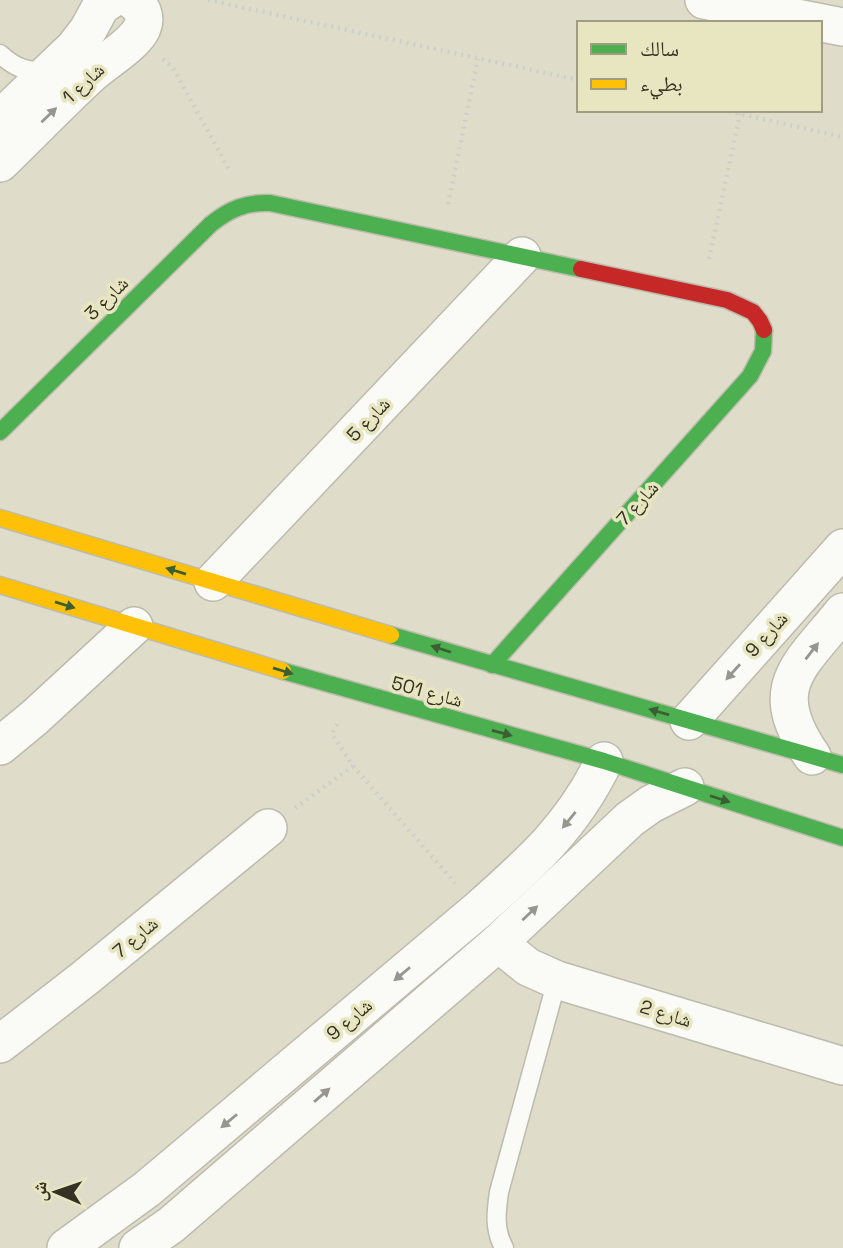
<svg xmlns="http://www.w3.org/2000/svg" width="843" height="1248" viewBox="0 0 843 1248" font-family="'Space Grotesk','Noto Naskh Arabic',sans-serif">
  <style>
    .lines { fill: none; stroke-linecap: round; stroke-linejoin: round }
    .lane-casing { stroke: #bdbbac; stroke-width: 21 }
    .street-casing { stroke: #bdbbac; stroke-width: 40 }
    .fast-casing { stroke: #bdbbac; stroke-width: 19 }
    .slow-casing { stroke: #bdbbac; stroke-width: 19 }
    .jam-casing { stroke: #bdbbac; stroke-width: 19 }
    .path { stroke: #cfcfc9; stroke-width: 4.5; stroke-dasharray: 2 5; stroke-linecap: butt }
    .lane { stroke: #fafaf7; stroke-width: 18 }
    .street { stroke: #fafaf7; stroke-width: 37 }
    .fast { stroke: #4caf50; stroke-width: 16 }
    .slow { stroke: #ffc107; stroke-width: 16 }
    .jam { stroke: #c62828; stroke-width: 16 }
    .oneway { fill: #96968e }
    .oneway2 { fill: #3c5e33 }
    .labels { text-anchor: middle; stroke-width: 7; stroke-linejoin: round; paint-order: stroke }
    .street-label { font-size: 19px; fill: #333224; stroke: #e8e5c1 }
  </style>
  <rect width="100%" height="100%" fill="#dfddca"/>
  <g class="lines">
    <g class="lane-casing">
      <g id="lane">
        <path d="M 0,54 C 14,67 27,73 46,70"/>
        <path d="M 504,1248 C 494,1229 496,1213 499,1192 L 557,980"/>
      </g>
    </g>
    <g class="street-casing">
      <g id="street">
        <polyline points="704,0 843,27"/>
        <polyline points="0,119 74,48 88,30 101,6 110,0"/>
        <path d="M 0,163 C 30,134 59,104 90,75 C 104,62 134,45 142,28 C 147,16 141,6 132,0"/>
        <polyline points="213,582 522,256"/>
        <polyline points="689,721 843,548"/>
        <polyline points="0,746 34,718 134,626"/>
        <path d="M 812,756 C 764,687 800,666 843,612"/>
        <polyline points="498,943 528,967 557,980 843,1066"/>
        <polyline points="0,1044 85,978 268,828"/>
        <path d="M 66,1248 L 147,1189 L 478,910 C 531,863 573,826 604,761"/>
        <polyline points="138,1248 171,1225 498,943 630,819 651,804 685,787"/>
      </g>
    </g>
    <g class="fast-casing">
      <g id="fast">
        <path d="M 0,432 L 211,224 C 230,209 246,202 270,203 L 581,269"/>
        <polyline points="391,635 843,765"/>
        <polyline points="492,665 750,376 763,351 764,330"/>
        <polyline points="283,671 604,761 843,838"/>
      </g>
    </g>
    <g class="slow-casing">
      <g id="slow">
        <polyline points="0,518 391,635"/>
        <polyline points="0,585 283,671"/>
      </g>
    </g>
    <g class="jam-casing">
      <polyline id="jam" points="581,269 727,300 753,312 760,321 764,330"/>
    </g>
    <g class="path">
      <polyline points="208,0 579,80"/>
      <polyline points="163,59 173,68 230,171"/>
      <polyline points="722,110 843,137"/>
      <polyline points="448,204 478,59"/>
      <polyline points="709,259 740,114"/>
      <polyline points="353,766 455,883"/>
      <polyline points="295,808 353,766 332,734 337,724"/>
    </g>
    <use href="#lane" class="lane"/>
    <use href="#street" class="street"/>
    <use href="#fast" class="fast"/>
    <use href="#slow" class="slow"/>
    <use href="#jam" class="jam"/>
  </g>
  <defs><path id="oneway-solid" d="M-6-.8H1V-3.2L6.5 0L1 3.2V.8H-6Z" transform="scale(1.75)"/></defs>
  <g class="oneway">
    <use href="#oneway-solid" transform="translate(49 115) rotate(-44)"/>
    <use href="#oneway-solid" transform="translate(812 651) rotate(-52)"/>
    <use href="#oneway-solid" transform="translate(733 672) rotate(132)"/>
    <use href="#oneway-solid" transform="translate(569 820) rotate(129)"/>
    <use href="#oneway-solid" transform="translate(530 913) rotate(-43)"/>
    <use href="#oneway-solid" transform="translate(402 974) rotate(140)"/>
    <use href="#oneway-solid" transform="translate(322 1095) rotate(-41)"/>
    <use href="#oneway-solid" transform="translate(229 1121) rotate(140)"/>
  </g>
  <g class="oneway2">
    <use href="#oneway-solid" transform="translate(176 571) rotate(-163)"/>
    <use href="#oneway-solid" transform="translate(65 605) rotate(17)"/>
    <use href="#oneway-solid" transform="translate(441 649) rotate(-162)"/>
    <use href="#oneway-solid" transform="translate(283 671) rotate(17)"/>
    <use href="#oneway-solid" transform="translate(659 712) rotate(-164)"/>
    <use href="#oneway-solid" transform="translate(502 733) rotate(15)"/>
    <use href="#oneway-solid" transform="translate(720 799) rotate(18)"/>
  </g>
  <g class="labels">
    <g class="street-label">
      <text transform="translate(83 83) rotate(-43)" y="7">شارع 1</text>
      <text transform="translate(106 298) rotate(-45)" y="7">شارع 3</text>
      <text transform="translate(368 419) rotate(-46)" y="7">شارع 5</text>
      <text transform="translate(637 503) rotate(-48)" y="7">شارع 7</text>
      <text transform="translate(766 634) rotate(-48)" y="7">شارع 9</text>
      <text transform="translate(427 691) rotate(15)" y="7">شارع 501</text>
      <text transform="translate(135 937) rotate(-40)" y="7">شارع 7</text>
      <text transform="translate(666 1013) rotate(17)" y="7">شارع 2</text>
      <text transform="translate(349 1019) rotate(-40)" y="7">شارع 9</text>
    </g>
  </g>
  <rect x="577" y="21" width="245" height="91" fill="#e8e5c1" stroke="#a09d82" stroke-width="2"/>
  <rect x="591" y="44" width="35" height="10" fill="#4caf50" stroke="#a09d82" stroke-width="2"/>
  <text x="640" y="56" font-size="21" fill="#333224">سالك</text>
  <rect x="591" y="79" width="35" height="10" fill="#ffc107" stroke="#a09d82" stroke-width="2"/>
  <text x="640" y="91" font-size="21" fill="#333224">بطيء</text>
  <g transform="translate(56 1192) rotate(272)" stroke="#e8e5c1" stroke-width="5" paint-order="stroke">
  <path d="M0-5L12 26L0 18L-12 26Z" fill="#333224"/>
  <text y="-10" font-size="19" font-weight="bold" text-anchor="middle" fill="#333224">ش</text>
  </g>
</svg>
